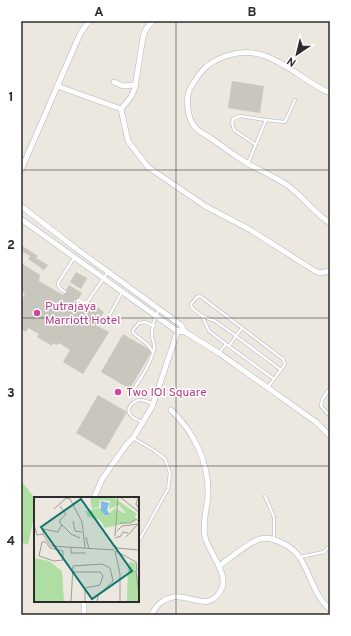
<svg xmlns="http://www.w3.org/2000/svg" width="351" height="636" viewBox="0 0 351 636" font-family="Overpass,sans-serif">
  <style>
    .green { fill: #aedea1 }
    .building { fill: #c8c6bd }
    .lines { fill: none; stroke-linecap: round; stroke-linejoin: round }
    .lane-casing { stroke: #b3b3be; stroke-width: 3.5 }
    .street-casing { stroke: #b3b3be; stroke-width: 6 }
    .lane { stroke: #fff; stroke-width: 2.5 }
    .street { stroke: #fff; stroke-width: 5 }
    .grid { fill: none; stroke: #2c2c2c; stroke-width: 1; stroke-opacity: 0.55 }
    .hotel-dot { fill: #d1479c; stroke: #fff; stroke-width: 1.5 }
    .labels { text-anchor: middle; stroke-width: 3; stroke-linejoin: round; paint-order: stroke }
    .hotel-label { font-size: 12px; fill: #b23c85; stroke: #fff; text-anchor: start }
    .inset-road { fill: none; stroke: #9f9d97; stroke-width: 1 }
    .view { fill: #0f766e; fill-opacity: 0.15; stroke: #0f766e; stroke-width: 2 }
    .inset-edge { fill: none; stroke: #2c2c2c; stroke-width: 2 }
    .neatline { fill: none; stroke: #2c2c2c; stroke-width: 1.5 }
    .grid-label { font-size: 13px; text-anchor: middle; font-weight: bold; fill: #2c2c2c }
  </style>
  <rect width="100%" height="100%" fill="#ece8df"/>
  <polygon class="green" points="21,481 35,498 35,512 28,545 21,542"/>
  <g class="building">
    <polygon points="232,81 264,86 260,113 228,108"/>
    <polygon points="21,245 38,256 36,258 48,265 44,270 28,259 30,256 21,251"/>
    <polygon points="21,263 40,275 39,281 63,295 69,285 82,293 76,303 90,312 94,305 104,312 96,325 109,332 83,374 63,362 70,350 59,343 57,345 53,343 52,346 37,337 39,334 28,328 26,332 21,329 21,301 25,294 21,291"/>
    <polygon points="76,272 87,278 81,289 70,282"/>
    <polygon points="123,334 152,351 130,389 101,372"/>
    <polygon points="98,395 127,412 105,450 76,433"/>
  </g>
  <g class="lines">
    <g class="lane-casing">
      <g id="lane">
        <polyline points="256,145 234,130 232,123 233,119 240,116 266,120"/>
        <polyline points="248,163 266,120 285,122 295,100"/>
        <path d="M 65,292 C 61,290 58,288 58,283 L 74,258"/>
        <polyline points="78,300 85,303 88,301 108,272"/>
        <polyline points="202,316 209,331 226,344"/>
        <polyline points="107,320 122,292"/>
        <polyline points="242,328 236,336 281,370"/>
        <polyline points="229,346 236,336 215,321 202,316 192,308 191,304 197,297 200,296 283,359 285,364 268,387"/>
        <polyline points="153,352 147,344 133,333 133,330 139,323 145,322 154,326"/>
        <polyline points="219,353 226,344 274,379"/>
        <polyline points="330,388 322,400 321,406 330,416"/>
        <path d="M 132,392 C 140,379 151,364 154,349 C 155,345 153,341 152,337 C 151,328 155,317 159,309"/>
        <path d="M 144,422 C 136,420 123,414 131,405 C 134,402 136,400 140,400 C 144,400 149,402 153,404"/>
        <polyline points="133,438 155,451 165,459 170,473 168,489 140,539"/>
        <polyline points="265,496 274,517 274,539"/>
        <polyline points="300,557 324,552 330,546"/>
      </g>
    </g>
    <g class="street-casing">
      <g id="street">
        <polyline points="114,82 123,86 135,85"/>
        <polyline points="57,86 121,109"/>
        <path d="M 330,93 C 295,78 269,41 226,56 C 207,63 201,70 191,87 C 185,97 187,118 195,127 C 199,132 207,136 212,139 C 224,148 237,157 250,165 C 262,171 275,177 287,185 C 303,196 314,213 330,223"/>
        <polyline points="121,109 128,141 148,167 205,206 249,229 315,271 320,273 330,271"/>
        <polyline points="121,109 131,97 135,88 143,37 146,29 153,21"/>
        <polyline points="21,170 80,34 89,21"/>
        <polyline points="21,206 78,250 181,325 185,332"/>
        <polyline points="21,219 177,331 185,332 219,353 316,422 330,436"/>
        <polyline points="94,498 102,479 127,444 133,438 152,407 178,330"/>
        <path d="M 219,566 C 229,559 249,542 260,539 C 273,535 294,548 300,558 C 311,575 314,596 330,609"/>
        <polyline points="84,601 84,615"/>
        <path d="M 152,615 C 154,609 157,605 163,601 C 168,598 174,596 180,597 C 196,598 210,610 221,590 C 230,575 209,553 205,537 C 202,523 207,509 208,495 C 209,462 194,432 171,410"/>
      </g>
    </g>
    <use href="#lane" class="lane"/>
    <use href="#street" class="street"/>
  </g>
  <path class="grid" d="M 176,21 L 176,615M 21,170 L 330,170M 21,318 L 330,318M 21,466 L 330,466"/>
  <g class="hotel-dot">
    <circle cx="37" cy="313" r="4"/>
    <circle cx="118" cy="392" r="4"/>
  </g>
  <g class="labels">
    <g class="hotel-label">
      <text x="45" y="310">Putrajaya<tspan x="45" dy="14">Marriott Hotel</tspan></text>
      <text x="126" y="396">Two IOI Square</text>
    </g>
  </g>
  <g transform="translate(34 497)">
    <rect width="105" height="105" fill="#ece8df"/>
    <path d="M 56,0 L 79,0 L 103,17 L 101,19 L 102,24 L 71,31 L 66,23 L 54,20 L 51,14 L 66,11 L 73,19 L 81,11 L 90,16 L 92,16 L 85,8 L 75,12 L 76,4 L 66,3 L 65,10 L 58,12 ZM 0,61 L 15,64 L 28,74 L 30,105 L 0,105 ZM 96,65 L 101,66 L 103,80 L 105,81 L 105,105 L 93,105 L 94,67 Z" fill="#aedea1"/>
    <path d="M 67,4 L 75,6 L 73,13 L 76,18 L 71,18 L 67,14 Z" fill="#7cbbe5"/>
    <path class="inset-road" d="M 86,0 L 105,15M 104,0 L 102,7 L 105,12M 26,9 L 32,17 L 26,23 L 26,26 L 37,37 L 46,41M 20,12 L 32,1 L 36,2 L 48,25 L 51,51M 39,24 L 41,34 L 48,35M 86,26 L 97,26 L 102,22 L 105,25M 0,27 L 3,38 L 9,37M 28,27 L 24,35 L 9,32 L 9,37 L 17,49 L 80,53M 83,34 L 88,29 L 105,27M 81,39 L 84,0M 52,40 L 55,52M 92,40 L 104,27M 81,41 L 87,39 L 89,35 L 94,36M 8,45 L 12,45 L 16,51 L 29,54 L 29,63 L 20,64 L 5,59 ZM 81,48 L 83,51 L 105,53M 37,51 L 37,56 L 52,56M 81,54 L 86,77 L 86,105M 82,54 L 102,65 L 103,74M 102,74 L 105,98M 39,75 L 66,75 L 69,79 L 66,88 L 51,91 L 51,105M 37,105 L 39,69 L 68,67 L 76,71 L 79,84 L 64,99 L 63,105"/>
    <path class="view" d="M 47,2 L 98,74 L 58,102 L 7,30 Z"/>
    <rect width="105" height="105" class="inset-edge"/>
  </g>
  <rect width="351" height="636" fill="none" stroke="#ffffff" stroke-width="44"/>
  <g transform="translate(297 54) rotate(215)" stroke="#ffffff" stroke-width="3" paint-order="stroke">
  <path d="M0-3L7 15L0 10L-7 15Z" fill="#2c2c2c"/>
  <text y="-6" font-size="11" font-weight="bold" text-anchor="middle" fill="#2c2c2c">N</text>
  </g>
  <rect x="22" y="22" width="307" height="592" class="neatline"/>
  <g class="grid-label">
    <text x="99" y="16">A</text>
    <text x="252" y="16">B</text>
    <text x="11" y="101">1</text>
    <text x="11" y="249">2</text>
    <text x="11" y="397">3</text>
    <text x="11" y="545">4</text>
  </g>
</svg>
